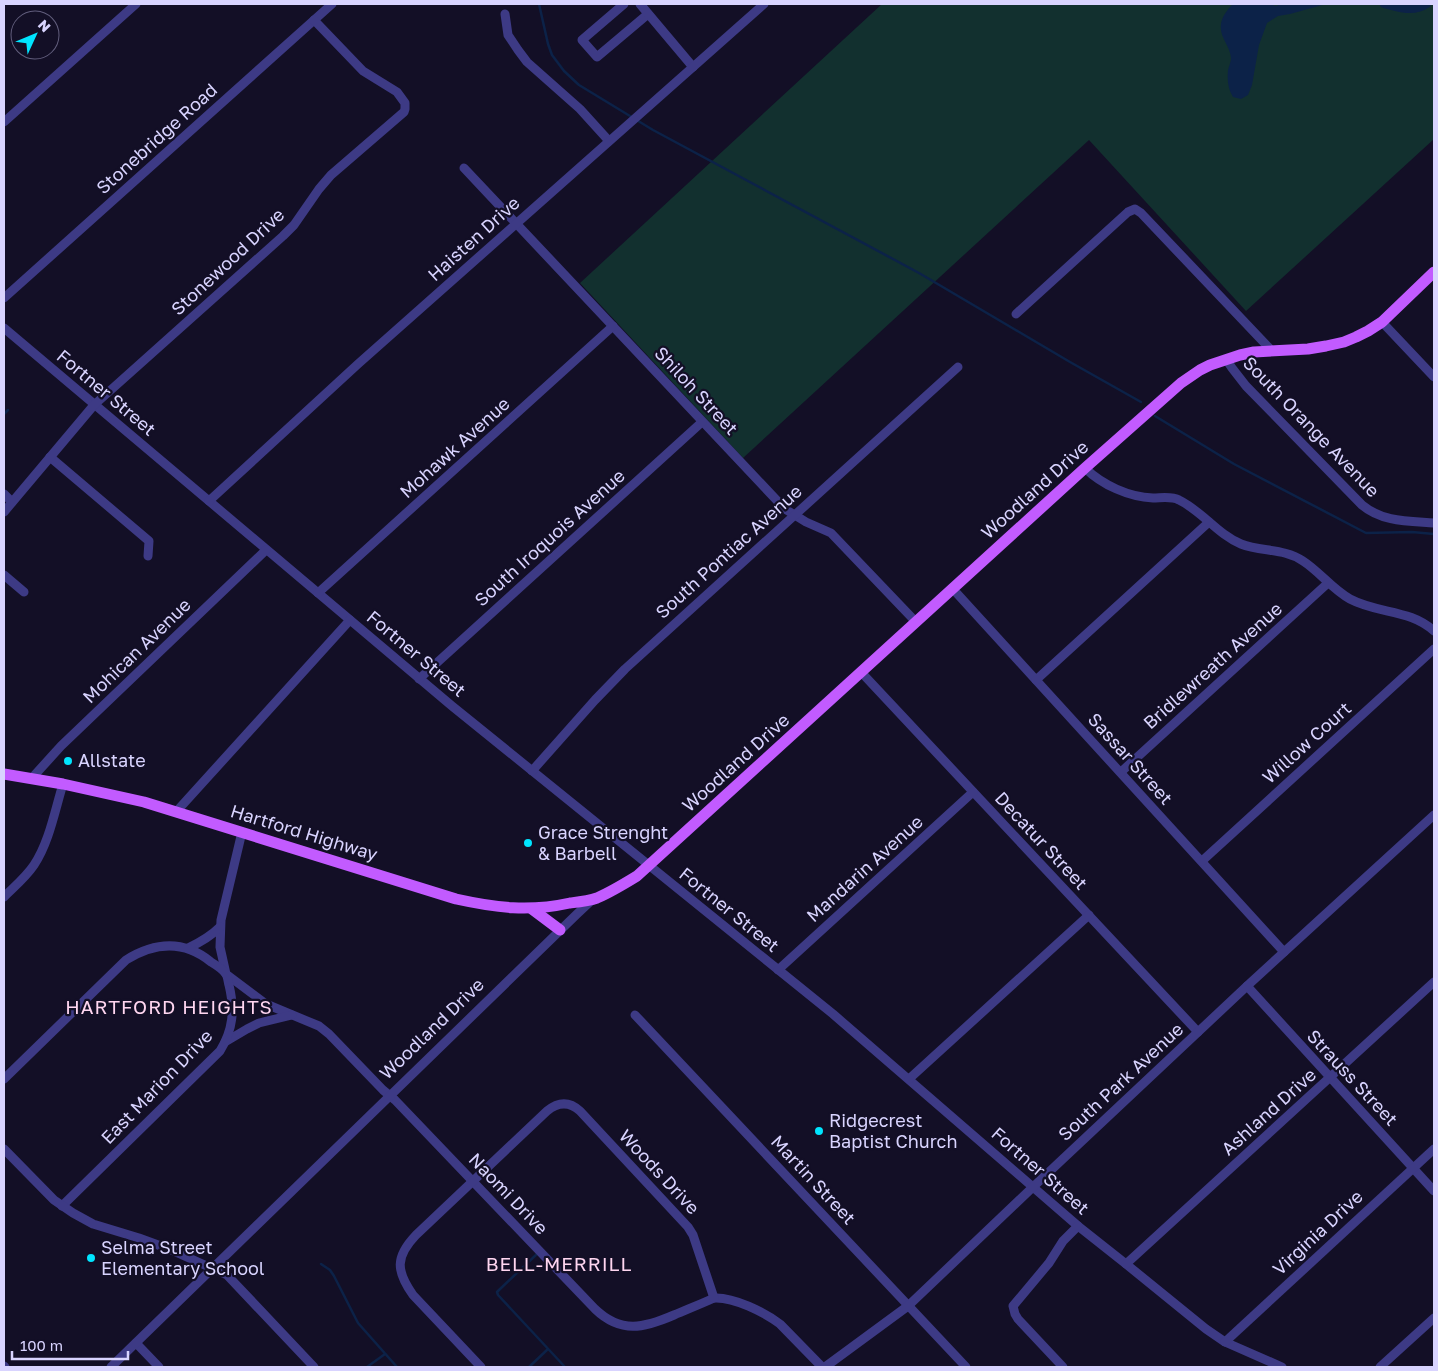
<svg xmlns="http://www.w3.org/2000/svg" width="1438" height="1371" viewBox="0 0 1438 1371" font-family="'Golos Text',sans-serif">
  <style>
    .green { fill: #12302f }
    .water { fill: #0c2248 }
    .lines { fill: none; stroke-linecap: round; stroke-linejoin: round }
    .stream { stroke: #0c2248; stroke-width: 2.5 }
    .canal { stroke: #0c2248; stroke-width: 8 }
    .minor { stroke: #3d3a85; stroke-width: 9 }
    .major { stroke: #c25bff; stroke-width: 11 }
    .poi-dot { fill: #00e5ff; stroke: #130f26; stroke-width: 2 }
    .labels { text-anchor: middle; stroke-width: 4.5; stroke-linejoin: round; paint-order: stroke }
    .street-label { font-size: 18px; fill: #d9d4ff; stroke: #130f26 }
    .poi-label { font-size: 18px; fill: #d9d4ff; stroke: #130f26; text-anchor: start }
    .neighbourhood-label { font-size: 19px; letter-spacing: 1px; fill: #ffd6f0; stroke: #130f26 }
  </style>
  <rect width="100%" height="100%" fill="#130f26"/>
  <polygon class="green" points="882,4 1434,4 1434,139 1246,311 1089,140 743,458 580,283"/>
  <path class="water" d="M 1233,4 L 1270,4 L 1276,6 L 1281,4 L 1326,4 L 1290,14 L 1278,16 L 1267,23 L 1259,45 L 1252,85 L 1248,95 L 1241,99 L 1233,97 C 1228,89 1227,80 1228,70 C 1229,66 1231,62 1231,58 C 1230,45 1219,37 1221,24 C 1222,16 1228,9 1233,4 Z"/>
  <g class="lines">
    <g class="stream">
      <polyline points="539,4 548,44 552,55 564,71 579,85 653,130 919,273 1070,362 1141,402"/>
      <polyline points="4,414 8,410"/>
      <polyline points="1155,416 1234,464 1366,533 1412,532 1434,534"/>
      <polyline points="537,1254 499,1290 497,1292 498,1295 565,1367"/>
      <polyline points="321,1264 330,1270 334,1276 358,1323 397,1367"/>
      <polyline points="367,1367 385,1354"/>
      <polyline points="529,1367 548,1349"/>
    </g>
    <path class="canal" d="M 1384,4 C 1398,8 1414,13 1427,4"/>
    <g class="minor">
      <polyline points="624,4 582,40 597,57 648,14"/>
      <polyline points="640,4 693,67"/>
      <polyline points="505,14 508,35 518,50 527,62 580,109 609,141"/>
      <polyline points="4,122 136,4"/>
      <polyline points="464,168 785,509 806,522 831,533 916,622"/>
      <polyline points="4,298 332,4"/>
      <polyline points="1016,314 1128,212 1135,209 1141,213 1272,351"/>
      <polyline points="1382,322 1434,377"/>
      <polyline points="4,328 452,706 833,1014 1078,1226 1126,1264 1206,1329 1225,1342 1282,1367"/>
      <path d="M 1226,359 L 1232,368 L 1246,386 L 1362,505 C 1382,522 1409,521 1434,523"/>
      <polyline points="50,457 149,541 148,556"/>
      <path d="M 1085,468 C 1102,485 1129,497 1153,498 C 1161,498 1172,496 1179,500 C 1202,511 1217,534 1241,544 C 1261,552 1284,548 1303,561 C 1320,572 1332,589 1350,599 C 1378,614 1410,609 1434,631"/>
      <polyline points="4,494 12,502"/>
      <polyline points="209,501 358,364 764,4"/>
      <polyline points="4,512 94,405 283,236 294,225 319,189 331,175 404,112 405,109 405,103 397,92 363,71 314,20"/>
      <polyline points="4,575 24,592"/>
      <polyline points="952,588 1284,952"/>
      <polyline points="318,593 613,326"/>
      <polyline points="861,672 1198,1032"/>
      <polyline points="419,679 702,422"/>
      <polyline points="1036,680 1209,522"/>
      <polyline points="532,771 595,700 625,669 958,367"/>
      <polyline points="1121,772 1328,583"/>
      <polyline points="32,778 61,746 266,550"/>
      <polyline points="176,812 350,620"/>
      <path d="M 242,832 L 221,920 L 220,947 L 226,974 L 266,1004 L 319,1026 L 329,1034 L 383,1090 L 395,1100 L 595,1309 C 621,1334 644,1328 674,1315 C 688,1309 701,1304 714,1298 C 734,1297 764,1312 780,1324 L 822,1367"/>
      <polyline points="1202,861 1434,649"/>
      <path d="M 4,897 C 14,887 26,877 34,865 C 49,843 55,810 63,784"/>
      <path d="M 188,948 C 201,942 210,937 220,927"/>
      <polyline points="778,970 973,792"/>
      <polyline points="1247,986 1434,1191"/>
      <polyline points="635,1015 966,1367"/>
      <polyline points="225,1042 247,1029 259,1023 292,1015"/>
      <path d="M 4,1079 L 126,960 C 155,942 184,940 211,962 C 216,965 223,970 226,974 C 228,977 228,982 229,985 C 235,1010 233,1030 220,1051 L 62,1206"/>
      <polyline points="909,1079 1089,915"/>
      <polyline points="4,1149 54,1200 73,1213 93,1224 139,1238 169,1249 227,1275 314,1367"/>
      <polyline points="1126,1264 1434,982"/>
      <polyline points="1225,1342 1434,1149"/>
      <polyline points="136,1343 159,1367"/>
      <polyline points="4,1366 5,1367"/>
      <polyline points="111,1367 577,914 592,900"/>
      <path d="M 481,1367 L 413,1295 C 396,1271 395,1257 416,1235 L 547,1111 C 558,1102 569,1101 580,1111 L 688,1227 L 693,1235 L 714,1298"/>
      <polyline points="825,1367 908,1306 1033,1187 1247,986 1434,815"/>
      <polyline points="1063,1367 1018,1319 1015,1314 1013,1306 1049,1263 1063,1241 1078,1226"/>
      <polyline points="1380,1367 1434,1318"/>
    </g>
    <g class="major">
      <path d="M 4,774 L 63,784 L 144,802 L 456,899 C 497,908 529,912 570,903 C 579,902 589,901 597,898 C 611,892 624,884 637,876 L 1085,468 L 1181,383 L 1200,370 L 1210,365 L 1240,355 L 1254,352 L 1308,349 L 1326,346 L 1344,342 L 1356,337 L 1368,331 L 1382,322 L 1434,272"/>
      <polyline points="532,909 560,930"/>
    </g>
  </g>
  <g class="poi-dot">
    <circle cx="68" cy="761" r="5"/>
    <circle cx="528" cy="843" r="5"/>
    <circle cx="819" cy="1131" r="5"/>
    <circle cx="91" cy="1258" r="5"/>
  </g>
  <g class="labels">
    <g class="street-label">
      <text transform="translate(157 139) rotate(-42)" y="6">Stonebridge Road</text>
      <text transform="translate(474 239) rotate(-42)" y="6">Haisten Drive</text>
      <text transform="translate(228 262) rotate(-43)" y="6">Stonewood Drive</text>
      <text transform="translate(696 391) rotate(47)" y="6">Shiloh Street</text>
      <text transform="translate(106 393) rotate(40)" y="6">Fortner Street</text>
      <text transform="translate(1311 427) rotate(46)" y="6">South Orange Avenue</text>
      <text transform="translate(455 448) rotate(-42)" y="6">Mohawk Avenue</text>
      <text transform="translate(1035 490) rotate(-42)" y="6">Woodland Drive</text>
      <text transform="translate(550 538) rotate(-42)" y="6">South Iroquois Avenue</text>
      <text transform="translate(729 552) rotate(-42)" y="6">South Pontiac Avenue</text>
      <text transform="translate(137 651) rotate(-44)" y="6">Mohican Avenue</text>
      <text transform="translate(416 654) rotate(40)" y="6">Fortner Street</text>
      <text transform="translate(1213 666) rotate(-42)" y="6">Bridlewreath Avenue</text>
      <text transform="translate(1307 743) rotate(-42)" y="6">Willow Court</text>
      <text transform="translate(1130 759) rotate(48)" y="6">Sassar Street</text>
      <text transform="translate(736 763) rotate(-42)" y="6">Woodland Drive</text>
      <text transform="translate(304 833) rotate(17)" y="6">Hartford Highway</text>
      <text transform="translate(1041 841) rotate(47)" y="6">Decatur Street</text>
      <text transform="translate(865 869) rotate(-42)" y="6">Mandarin Avenue</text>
      <text transform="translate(729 910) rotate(39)" y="6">Fortner Street</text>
      <text transform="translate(432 1029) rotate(-44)" y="6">Woodland Drive</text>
      <text transform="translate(1352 1078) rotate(47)" y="6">Strauss Street</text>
      <text transform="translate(1121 1082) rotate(-43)" y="6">South Park Avenue</text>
      <text transform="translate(157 1087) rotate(-46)" y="6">East Marion Drive</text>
      <text transform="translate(1269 1112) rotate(-42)" y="6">Ashland Drive</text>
      <text transform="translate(1040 1171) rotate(41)" y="6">Fortner Street</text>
      <text transform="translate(659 1172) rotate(47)" y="6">Woods Drive</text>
      <text transform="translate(813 1180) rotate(47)" y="6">Martin Street</text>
      <text transform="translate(508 1194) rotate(46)" y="6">Naomi Drive</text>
      <text transform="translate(1318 1233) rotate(-43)" y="6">Virginia Drive</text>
    </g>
    <g class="poi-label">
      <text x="78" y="767">Allstate</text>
      <text x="538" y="839">Grace Strenght<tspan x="538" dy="21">&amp; Barbell</tspan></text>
      <text x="829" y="1127">Ridgecrest<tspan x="829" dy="21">Baptist Church</tspan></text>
      <text x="101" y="1254">Selma Street<tspan x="101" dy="21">Elementary School</tspan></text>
    </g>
    <g class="neighbourhood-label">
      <text x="169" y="1014">HARTFORD HEIGHTS</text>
      <text x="559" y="1271">BELL-MERRILL</text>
    </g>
  </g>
  <rect width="1438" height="1371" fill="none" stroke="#d9d4ff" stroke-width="10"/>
  <g transform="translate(35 35) rotate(46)"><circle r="24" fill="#130f26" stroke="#625e7d"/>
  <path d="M0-4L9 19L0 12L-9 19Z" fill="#00e5ff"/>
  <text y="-8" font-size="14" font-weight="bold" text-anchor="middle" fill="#d9d4ff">N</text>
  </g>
  <path d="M12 1351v8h116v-8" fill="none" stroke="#d9d4ff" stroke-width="2.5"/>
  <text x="20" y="1351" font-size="15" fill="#d9d4ff" stroke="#130f26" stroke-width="4" paint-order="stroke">100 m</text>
</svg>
